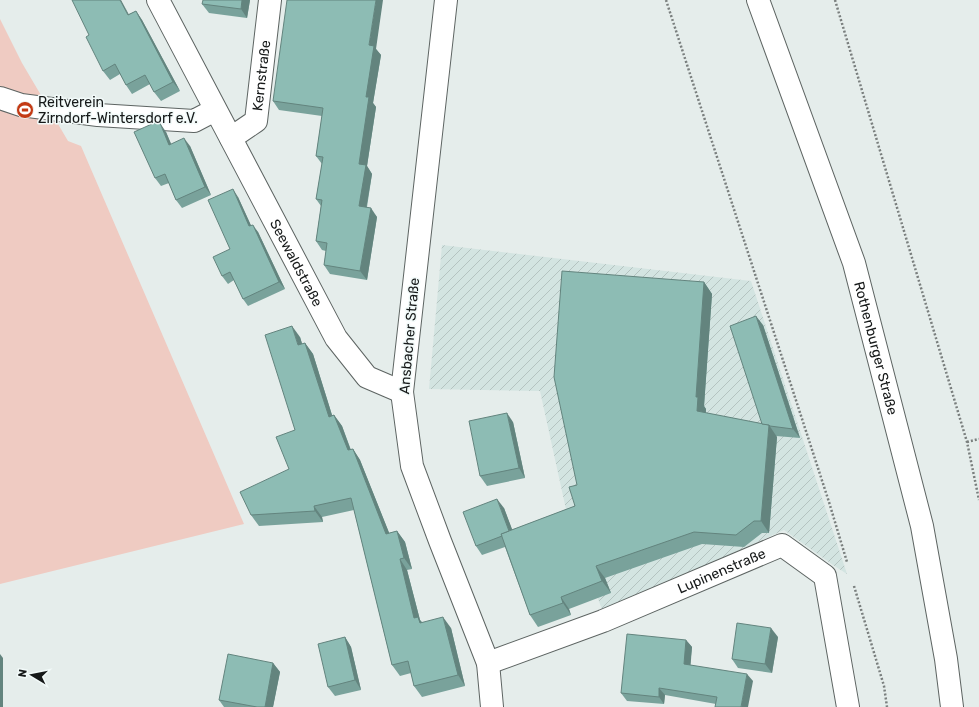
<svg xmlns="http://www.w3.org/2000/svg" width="979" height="707" viewBox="0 0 979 707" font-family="Rubik,sans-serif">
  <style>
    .industrial { fill: url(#industrial-furrows) }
    .grass { fill: #efcbc2 }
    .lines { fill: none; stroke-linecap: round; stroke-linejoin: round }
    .minor-casing { stroke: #5d6462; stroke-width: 24 }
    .major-casing { stroke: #5d6462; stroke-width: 24 }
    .path { stroke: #7a7f7e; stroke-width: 2.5; stroke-dasharray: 2 2; stroke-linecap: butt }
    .minor { stroke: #fff; stroke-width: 22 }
    .major { stroke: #fff; stroke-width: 22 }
    .wall { fill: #79a29b }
    .shaded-wall { fill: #63847e }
    .building { fill: #8dbcb4; stroke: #63847e }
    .labels { text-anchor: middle; stroke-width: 3; stroke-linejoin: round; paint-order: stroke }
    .street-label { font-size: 14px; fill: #161919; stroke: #f2faf9 }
    .poi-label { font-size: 14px; fill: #161919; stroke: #f2faf9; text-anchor: start }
  </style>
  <defs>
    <pattern id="industrial-furrows" width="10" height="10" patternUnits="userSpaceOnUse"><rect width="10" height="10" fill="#d3e4e1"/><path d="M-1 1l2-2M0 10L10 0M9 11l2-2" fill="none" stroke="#b4c3c0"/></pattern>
  </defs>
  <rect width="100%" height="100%" fill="#e5edeb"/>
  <polygon class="industrial" points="442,245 751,281 847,574 833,565 784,530 603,612 569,523 540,391 429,389"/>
  <polygon class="grass" points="0,19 22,63 68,141 81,146 244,524 0,584"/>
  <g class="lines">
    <g class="minor-casing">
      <g id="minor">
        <path id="s1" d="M 158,0 L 336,338 L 367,377 L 402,392"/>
        <polyline points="446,0 402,392 412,466 440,541 488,663 492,707"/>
        <polyline points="0,98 21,105 98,115 194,121 215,110"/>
        <path id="s2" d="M 231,138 L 256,121 L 270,0"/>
        <path id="s3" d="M 488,663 L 603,621 L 782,545 L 825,576 L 848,707"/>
      </g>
    </g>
    <g class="major-casing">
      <g id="major">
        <path id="s4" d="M 758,0 L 854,263 L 922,526 L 946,659 L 952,707"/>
      </g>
    </g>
    <g class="path">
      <polyline points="666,0 829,502 847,562"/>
      <polyline points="835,0 967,442 979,500"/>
      <polyline points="967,442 979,439"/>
      <polyline points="854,586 884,686 887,707"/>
    </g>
    <use href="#minor" class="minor"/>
    <use href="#major" class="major"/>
  </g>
  <g class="wall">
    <polygon points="250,0 247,18 209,13 202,4"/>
    <polygon points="136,11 142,20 180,91 161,101 154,92 150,84 132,94 126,85 120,74 110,80 103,71 129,14"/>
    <polygon points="376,49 381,55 373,103 376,107 367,166 372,174 367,207 377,217 367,280 330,274 324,265 326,251 322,250 316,241 321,206 316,199 322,164 316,156 322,116 279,110 273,101"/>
    <polygon points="166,132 171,144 190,146 211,195 182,208 176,200 169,183 161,186 155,178"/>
    <polygon points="238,197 251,226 258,232 285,289 248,306 243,299 234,280 228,284 222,276 230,249"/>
    <polygon points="704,282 712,294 704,406 706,409 706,413 762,424 763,325 800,438 776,436 777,437 769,533 762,533 744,547 702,544 605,578 611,593 569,609 571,615 538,627 530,615 505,547 482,555 476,546 504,508 512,530 575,506 577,485"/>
    <polygon points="300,337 302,344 305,343 313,354 332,415 334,415 342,426 351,450 353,449 360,460 389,533 397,531 405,542 412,569 407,570 420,620 422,622 451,628 465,686 422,697 414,686 411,673 400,676 392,665 354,510 322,517 323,522 259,526 251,515 289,469 295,430"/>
    <polygon points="513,422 525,478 487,486 480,476"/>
    <polygon points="345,637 351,647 361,690 335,696 328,687"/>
    <polygon points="778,637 772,673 738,668 732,659"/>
    <polygon points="686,640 692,647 690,665 753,681 716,704 665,695 664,704 627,701 621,693"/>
    <polygon points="273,663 280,672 273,707 224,707 219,700"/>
  </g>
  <g class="shaded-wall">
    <polygon points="120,0 121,0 134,24 128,15"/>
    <polygon points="242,0 250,0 247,18 241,9"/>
    <polygon points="376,0 383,0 376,49 381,55 373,103 376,107 367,166 372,174 365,215 359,206 359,164 366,97 369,45"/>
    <polygon points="136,11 142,20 180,91 173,82"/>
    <polygon points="160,123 166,132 175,153 169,145"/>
    <polygon points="184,138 190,146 211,195 205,187"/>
    <polygon points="233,189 238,197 255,234 249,226"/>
    <polygon points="371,208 377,217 367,280 360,271"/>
    <polygon points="253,225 258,232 285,289 279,282"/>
    <polygon points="704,282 712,294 704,406 706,409 705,423 697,411 696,397"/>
    <polygon points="756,316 763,325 800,438 793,429"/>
    <polygon points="292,326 300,337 306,356 298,345"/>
    <polygon points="305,343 313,354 336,428 329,417"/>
    <polygon points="507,413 513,422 525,478 519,468"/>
    <polygon points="334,415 342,426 355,462 348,450"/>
    <polygon points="769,425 777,437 769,533 761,521"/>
    <polygon points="353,449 360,460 394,545 386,534"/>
    <polygon points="497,499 504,508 517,542 510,533"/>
    <polygon points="314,506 322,517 323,522 315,511"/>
    <polygon points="397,531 405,542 412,569 404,558"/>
    <polygon points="400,559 407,570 420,620 426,628 414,618"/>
    <polygon points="596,566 605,578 611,593 602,581"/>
    <polygon points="561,597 569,609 571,615 563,603"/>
    <polygon points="443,617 451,628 465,686 458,675"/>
    <polygon points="771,628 778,637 772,673 765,664"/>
    <polygon points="345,637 351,647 361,690 355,680"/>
    <polygon points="686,640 692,647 690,672 684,664"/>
    <polygon points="0,654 3,658 3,707 0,707"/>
    <polygon points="273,663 280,672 273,707 265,707"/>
    <polygon points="747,674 753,681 748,707 741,707"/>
    <polygon points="659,688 665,695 664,704 659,697"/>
  </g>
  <g class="building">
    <polygon points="72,0 120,0 128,15 136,11 173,82 154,92 145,75 126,85 115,64 103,71 86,37 89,35"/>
    <polygon points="203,0 242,0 241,9 202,4"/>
    <polygon points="287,0 376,0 369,45 374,46 366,97 369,97 359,164 366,165 359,206 371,208 360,271 324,265 327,243 316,241 322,200 316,199 323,157 316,156 323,108 273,101"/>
    <polygon points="154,123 160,123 169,145 184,138 205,187 176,200 165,174 155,178 134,132"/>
    <polygon points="233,189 249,226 253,225 279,282 243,299 230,272 222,276 213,257 230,249 208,200"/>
    <polygon points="562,271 704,282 696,397 698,397 697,411 769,425 761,521 754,521 736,535 694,532 596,566 602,581 561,597 563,603 530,615 501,534 575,506 569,487 577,485 554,377"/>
    <polygon points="756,316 793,429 770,426 769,425 762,424 730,326"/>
    <polygon points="292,326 298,345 305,343 329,417 334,415 348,450 353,449 386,534 397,531 404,558 400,559 414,618 418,617 420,623 443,617 458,675 414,686 408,661 392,665 351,498 314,506 315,511 251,515 240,492 289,469 276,437 295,430 265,335"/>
    <polygon points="507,413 519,468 480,476 469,421"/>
    <polygon points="497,499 509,531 501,534 502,536 476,546 463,512"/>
    <polygon points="737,623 771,628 765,664 732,659"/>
    <polygon points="627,634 686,640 684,664 747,674 741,707 715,707 717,697 659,688 659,697 621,693"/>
    <polygon points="345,637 355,680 328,687 318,644"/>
    <polygon points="228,654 273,663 265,707 257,707 219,700"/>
  </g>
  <defs>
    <g id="stadium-disc" transform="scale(0.9)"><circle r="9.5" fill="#c33a14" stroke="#f2faf9"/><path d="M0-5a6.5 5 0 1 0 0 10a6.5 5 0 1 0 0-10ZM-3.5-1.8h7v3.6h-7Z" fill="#fff"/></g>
  </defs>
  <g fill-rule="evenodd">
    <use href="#stadium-disc" x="25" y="110"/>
  </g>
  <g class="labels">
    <g class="street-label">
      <text dy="5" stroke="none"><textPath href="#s2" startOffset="76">Kernstraße</textPath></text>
      <text dy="5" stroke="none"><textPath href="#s1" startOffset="297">Seewaldstraße</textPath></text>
      <text transform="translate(409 336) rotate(-85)" y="5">Ansbacher Straße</text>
      <text dy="5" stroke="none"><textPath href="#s4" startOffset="368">Rothenburger Straße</textPath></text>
      <text dy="5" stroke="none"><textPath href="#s3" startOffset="251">Lupinenstraße</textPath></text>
    </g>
    <g class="poi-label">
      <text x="38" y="107">Reitverein<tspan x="38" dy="16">Zirndorf-Wintersdorf e.V.</tspan></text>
    </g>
  </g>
  <g transform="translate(32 675) rotate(280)" stroke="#f2faf9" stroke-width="3" paint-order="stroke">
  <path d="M0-3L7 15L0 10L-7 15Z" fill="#161919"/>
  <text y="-6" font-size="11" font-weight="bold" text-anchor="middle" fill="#161919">N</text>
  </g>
</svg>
